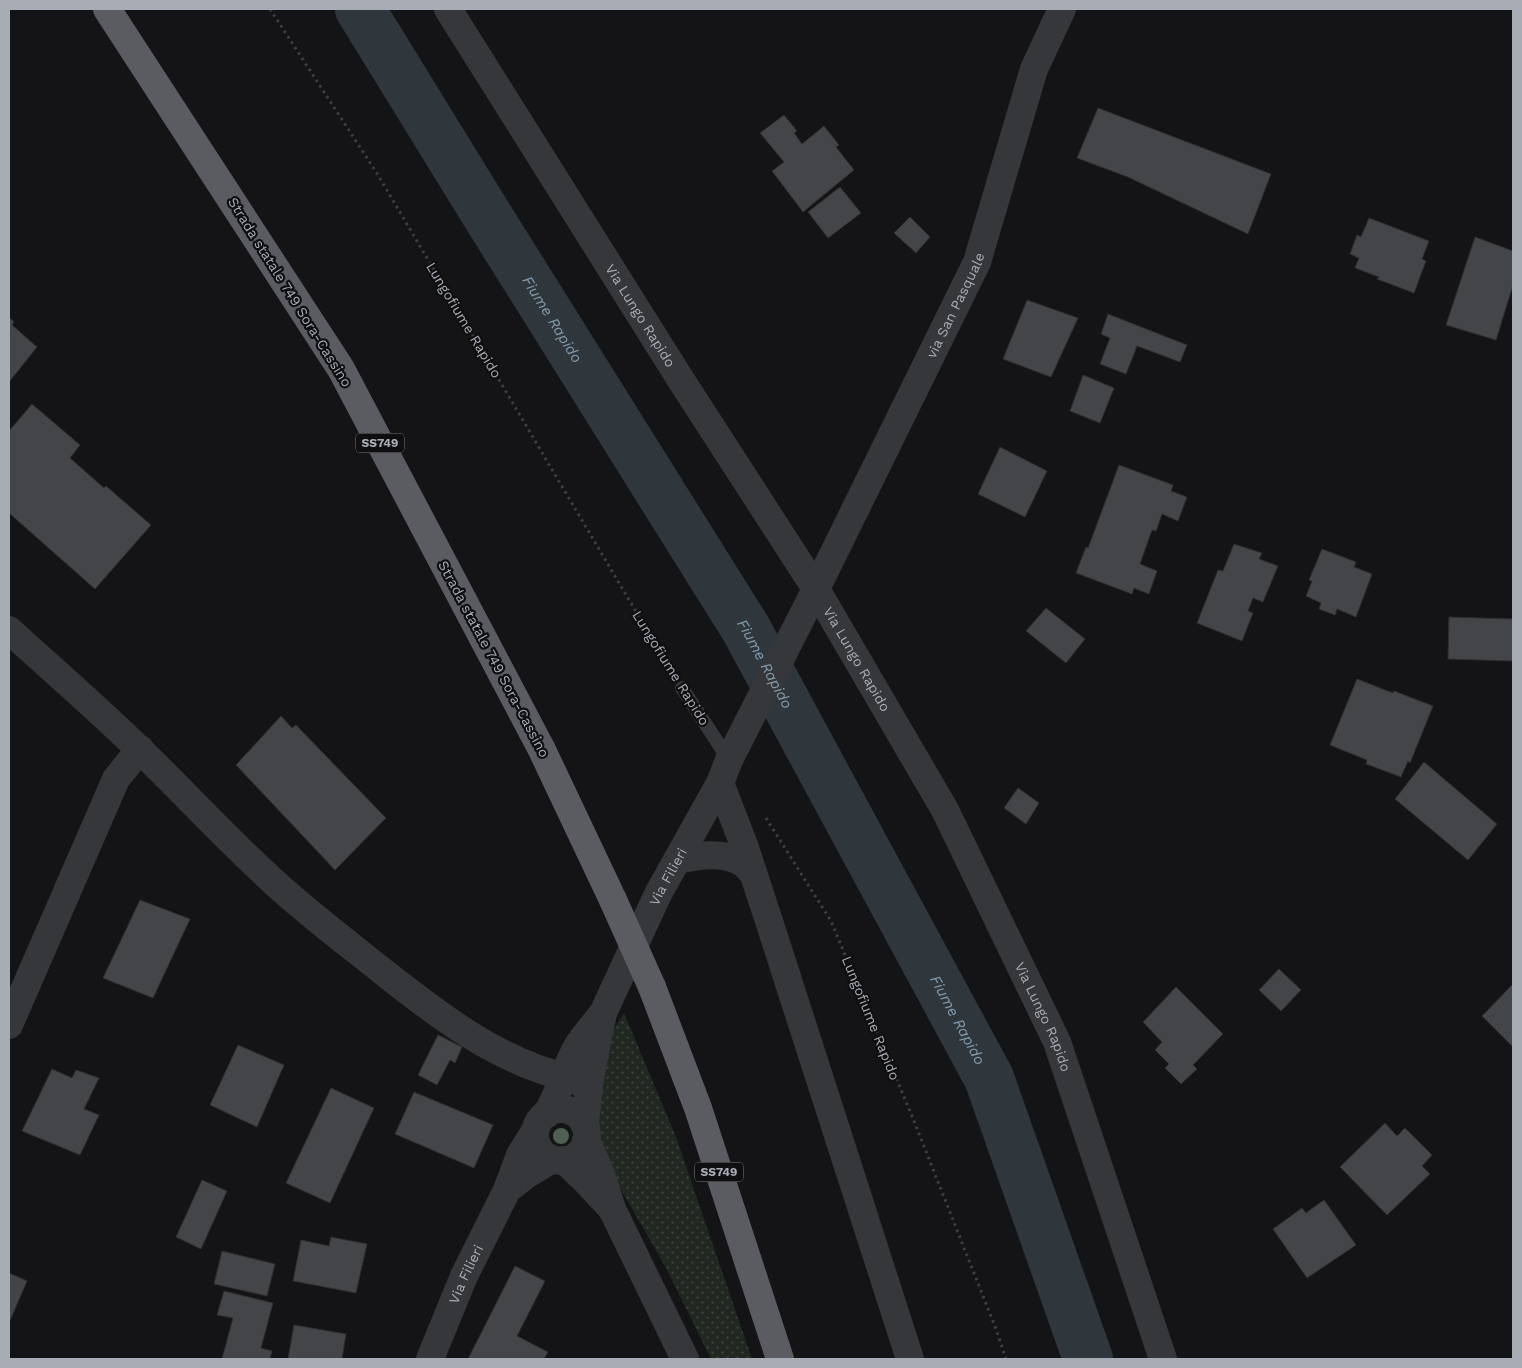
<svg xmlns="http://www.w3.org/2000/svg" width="1522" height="1368" viewBox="0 0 1522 1368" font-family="'Work Sans',sans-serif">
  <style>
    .grass { fill: url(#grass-dots) }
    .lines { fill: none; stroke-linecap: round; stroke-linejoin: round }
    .river { stroke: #2f373d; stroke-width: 50 }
    .building { fill: #434548; stroke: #2f2f31 }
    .path { stroke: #3c3e41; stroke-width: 3; stroke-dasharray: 2.5 4; stroke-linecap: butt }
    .service { stroke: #36373a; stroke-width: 14 }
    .minor { stroke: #36373a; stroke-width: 28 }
    .trunk { stroke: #5a5c62; stroke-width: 28 }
    .trunk-bridge { stroke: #5a5c62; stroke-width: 28 }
    .tree { fill: #505f51 }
    .labels { text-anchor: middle; stroke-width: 4.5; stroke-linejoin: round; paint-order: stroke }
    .shield { fill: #0f0f11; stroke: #7a7d83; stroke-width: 1 }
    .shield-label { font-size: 12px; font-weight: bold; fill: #a8acb4 }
    .street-label { font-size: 14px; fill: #a8acb4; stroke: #0f0f11 }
    .water-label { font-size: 15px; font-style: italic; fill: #839bab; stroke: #0f0f11 }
  </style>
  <defs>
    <pattern id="grass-dots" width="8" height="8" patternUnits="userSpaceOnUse" patternTransform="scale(1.25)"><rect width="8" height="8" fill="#212821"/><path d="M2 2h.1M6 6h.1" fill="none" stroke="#3e443f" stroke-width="1.8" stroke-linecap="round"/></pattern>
  </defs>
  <rect width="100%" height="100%" fill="#141416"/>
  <polygon class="grass" points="624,1013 676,1137 752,1359 711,1359 665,1266 622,1191 602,1164 595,1140 595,1121 602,1058 614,1029"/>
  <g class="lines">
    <path class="river" id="s1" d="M 360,9 L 485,212 L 746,629 L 989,1078 L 1088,1359"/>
  </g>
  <g class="building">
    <polygon points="1098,108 1271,174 1248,234 1128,177 1077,158"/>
    <polygon points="784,115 797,131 794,133 802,144 824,126 839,145 836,147 854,170 803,212 772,171 784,162 760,133"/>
    <polygon points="840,187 861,213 828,238 808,212"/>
    <polygon points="910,217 930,237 916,253 894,233"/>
    <polygon points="1369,218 1429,241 1422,259 1426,261 1414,293 1377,279 1379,277 1355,268 1359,258 1350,254 1357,235 1361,237"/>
    <polygon points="1475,237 1513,251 1513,285 1496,340 1446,325"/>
    <polygon points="1027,300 1078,318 1051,377 1003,359"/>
    <polygon points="1108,314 1187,345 1180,362 1137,346 1126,374 1100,364 1110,338 1101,334"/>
    <polygon points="9,317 14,322 12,325 37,347 9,382"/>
    <polygon points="1083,375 1114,388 1100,423 1070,411"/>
    <polygon points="32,404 80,445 70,458 104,488 106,486 151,525 95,589 9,513 9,431"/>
    <polygon points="1000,447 1047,471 1025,517 978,494"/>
    <polygon points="1119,465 1173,485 1171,491 1187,497 1178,521 1162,514 1156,531 1152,530 1140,564 1157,571 1149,594 1134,588 1132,594 1076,573 1086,547 1088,548"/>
    <polygon points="1234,544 1262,553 1259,559 1278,566 1263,602 1253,598 1248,611 1253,613 1242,641 1197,623 1218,570 1223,571"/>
    <polygon points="1322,549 1356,562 1354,567 1372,574 1356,617 1337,609 1335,615 1319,609 1321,603 1306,596 1312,581 1309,580"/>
    <polygon points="1046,608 1085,639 1066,663 1026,631"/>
    <polygon points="1449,617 1513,619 1513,661 1448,659"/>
    <polygon points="1357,679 1393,693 1394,691 1433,706 1410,763 1408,761 1401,777 1366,764 1367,760 1330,745"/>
    <polygon points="281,716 292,728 296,725 386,818 335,870 236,765"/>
    <polygon points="1424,762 1497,824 1468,860 1395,799"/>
    <polygon points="1018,788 1039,803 1026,824 1004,808"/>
    <polygon points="140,900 190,919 153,998 103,978"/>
    <polygon points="1279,969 1301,990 1281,1011 1259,990"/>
    <polygon points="1513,984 1513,1047 1482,1016"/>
    <polygon points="1176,987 1223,1034 1193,1065 1197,1069 1181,1084 1165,1068 1169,1064 1155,1050 1162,1042 1143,1022"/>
    <polygon points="438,1035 462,1047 455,1063 450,1060 437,1085 418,1075"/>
    <polygon points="238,1045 284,1065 257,1127 210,1105"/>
    <polygon points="52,1069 72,1078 76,1070 99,1078 84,1109 99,1115 80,1155 22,1131"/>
    <polygon points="331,1088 374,1108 330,1203 286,1183"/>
    <polygon points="414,1092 493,1125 474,1168 395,1134"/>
    <polygon points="1385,1123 1397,1136 1405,1128 1432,1155 1422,1166 1430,1174 1387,1215 1340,1167"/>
    <polygon points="202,1180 227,1191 201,1249 176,1237"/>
    <polygon points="1324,1200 1356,1245 1307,1278 1273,1229 1302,1208 1306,1213"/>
    <polygon points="331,1237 367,1244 356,1293 293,1281 301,1240 329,1246"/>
    <polygon points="222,1251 275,1264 267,1296 214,1284"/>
    <polygon points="515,1266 545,1281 517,1336 548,1352 544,1359 468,1359"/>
    <polygon points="9,1273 27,1281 9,1323"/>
    <polygon points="224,1291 273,1303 261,1348 272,1351 270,1359 222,1359 233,1318 217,1315"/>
    <polygon points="294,1325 346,1334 342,1359 288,1359"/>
  </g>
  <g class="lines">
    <g class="path">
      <polyline points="270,9 378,175 671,671"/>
      <polyline points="766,818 831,921 914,1121 996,1329 1006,1359"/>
    </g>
    <polyline class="service" points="682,688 729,760"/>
    <g class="minor">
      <path id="s2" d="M 448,9 L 681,380 L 816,589 L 945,810 L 1057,1042 L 1163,1359"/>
      <path d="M 9,630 C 53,670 98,709 140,750 C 191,799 238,852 292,898 C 323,925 355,949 386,974 C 443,1019 501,1063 573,1079 L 581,1083 L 589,1090"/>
      <polyline points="720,783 744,845 768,918 910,1359"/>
      <path d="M 677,860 C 697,856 721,851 741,862 C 745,864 749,869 753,873"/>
      <path id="s3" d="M 603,1013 L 658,894 L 720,783 L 729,760 L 816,589 L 977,262 L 1034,69 L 1062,9"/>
      <polyline points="9,1025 116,779 140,749"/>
      <circle cx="561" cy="1135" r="26"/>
      <path d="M 547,1114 C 559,1093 565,1068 577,1047 C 584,1035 595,1024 603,1013 C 598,1037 593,1061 589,1085 C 587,1098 588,1111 584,1124"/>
      <polyline points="535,1131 520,1155 507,1190 526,1175 552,1159"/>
      <polyline points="564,1160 583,1178 612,1209 601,1174 586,1140"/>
      <polyline points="612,1209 685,1359"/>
      <path id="s4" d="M 430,1359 L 464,1276 L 507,1190"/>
    </g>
    <g class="trunk">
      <polyline points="107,9 341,369 542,750 613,900"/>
      <polyline points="652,987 698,1108 780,1359"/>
    </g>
    <polyline class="trunk-bridge" points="613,900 652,987"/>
  </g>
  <circle class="tree" cx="561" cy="1136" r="8"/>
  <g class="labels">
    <g class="shield">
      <rect x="356" y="433.5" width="48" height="19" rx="4"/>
      <rect x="695" y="1162.5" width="48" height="19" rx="4"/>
    </g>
    <g class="shield-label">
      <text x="380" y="447">SS749</text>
      <text x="719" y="1176">SS749</text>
    </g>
    <g class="street-label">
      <text transform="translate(290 292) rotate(58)" y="5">Strada statale 749 Sora-Cassino</text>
      <text dy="5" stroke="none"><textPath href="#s3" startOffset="791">via San Pasquale</textPath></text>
      <text dy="5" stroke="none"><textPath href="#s2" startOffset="362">Via Lungo Rapido</textPath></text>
      <text transform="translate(464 320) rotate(59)" y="5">Lungofiume Rapido</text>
      <text transform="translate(494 659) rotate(62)" y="5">Strada statale 749 Sora-Cassino</text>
      <text dy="5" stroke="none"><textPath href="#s2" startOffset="768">Via Lungo Rapido</textPath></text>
      <text transform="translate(671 668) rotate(58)" y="5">Lungofiume Rapido</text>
      <text dy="5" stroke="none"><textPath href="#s3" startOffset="151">Via Filieri</textPath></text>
      <text transform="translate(871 1018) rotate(68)" y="5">Lungofiume Rapido</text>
      <text dy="5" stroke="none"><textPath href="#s2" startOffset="1172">Via Lungo Rapido</textPath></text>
      <text dy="5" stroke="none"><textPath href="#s4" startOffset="92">Via Filieri</textPath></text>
    </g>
    <g class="water-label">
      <text dy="5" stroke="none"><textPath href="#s1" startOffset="365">Fiume Rapido</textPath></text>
      <text dy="5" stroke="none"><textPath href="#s1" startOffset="770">Fiume Rapido</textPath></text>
      <text dy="5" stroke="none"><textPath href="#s1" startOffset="1175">Fiume Rapido</textPath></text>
    </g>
  </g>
  <rect width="1522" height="1368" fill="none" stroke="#a8acb4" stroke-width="20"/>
</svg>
